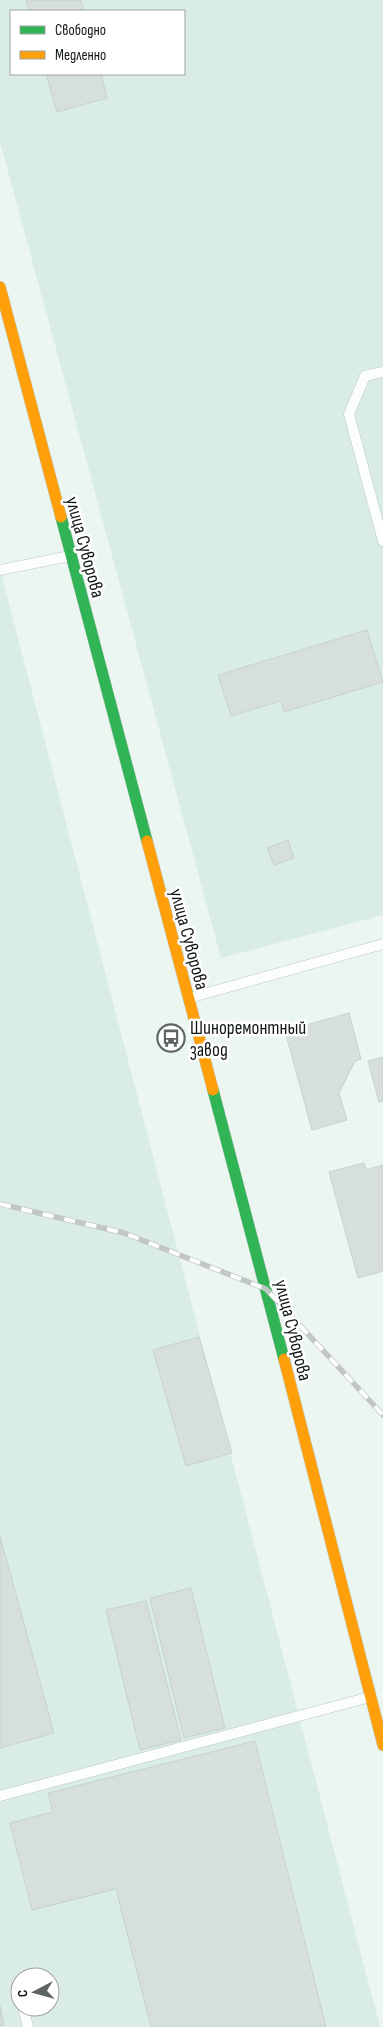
<svg xmlns="http://www.w3.org/2000/svg" width="383" height="2027" viewBox="0 0 383 2027" font-family="'Sofia Sans Condensed',sans-serif">
  <style>
    .built { fill: #d9ede4; fill-rule: evenodd }
    .building { fill: #d6dfdd; stroke: #c7d1ce }
    .lines { fill: none; stroke-linecap: round; stroke-linejoin: round }
    .lane-casing { stroke: #bdc6c2; stroke-width: 11 }
    .fast-casing { stroke: #bdc6c2; stroke-width: 12 }
    .slow-casing { stroke: #bdc6c2; stroke-width: 12 }
    .lane { stroke: #fcfefd; stroke-width: 10 }
    .fast { stroke: #30b455; stroke-width: 11 }
    .slow { stroke: #ff9f0a; stroke-width: 11 }
    .rail-casing { stroke: #c2c6c4; stroke-width: 5.5 }
    .rail { stroke: #fff; stroke-width: 4; stroke-dasharray: 11; stroke-linecap: butt }
    .labels { text-anchor: middle; stroke-width: 5; stroke-linejoin: round; paint-order: stroke }
    .street-label { font-size: 19px; fill: #111815; stroke: #fff }
    .poi-label { font-size: 19px; fill: #111815; stroke: #fff; text-anchor: start }
  </style>
  <rect width="100%" height="100%" fill="#ebf6f1"/>
  <g class="built">
    <path d="M 0,0 L 383,0 L 383,915 L 221,958 L 0,142 ZM 11,11 L 184,11 L 184,74 L 11,74 Z"/>
    <path d="M 0,569 L 380,2027 L 0,2027 ZM 20,1977 L 50,1977 L 50,2007 L 20,2007 Z"/>
  </g>
  <g class="building">
    <polygon points="26,0 81,0 84,11 29,11"/>
    <polygon points="46,74 101,74 107,98 57,112"/>
    <polygon points="367,630 383,682 284,712 281,701 231,716 218,675"/>
    <polygon points="288,840 294,858 274,865 267,848"/>
    <polygon points="349,1013 361,1059 355,1061 339,1093 347,1120 312,1130 285,1031"/>
    <polygon points="383,1057 383,1101 379,1102 368,1061"/>
    <polygon points="364,1163 366,1170 383,1165 383,1271 358,1278 329,1172"/>
    <polygon points="199,1337 232,1453 186,1466 153,1350"/>
    <polygon points="0,1536 54,1733 0,1748"/>
    <polygon points="191,1588 225,1728 184,1738 150,1598"/>
    <polygon points="146,1601 181,1740 140,1750 106,1610"/>
    <polygon points="255,1741 326,2027 151,2027 116,1889 32,1910 10,1823 53,1812 48,1793"/>
    <polygon points="0,2006 4,2025 0,2026"/>
  </g>
  <g class="lines">
    <g class="lane-casing">
      <g id="lane">
        <polyline points="383,372 365,376 349,414 383,541"/>
        <polyline points="0,570 70,556"/>
        <polyline points="189,998 383,944"/>
        <polyline points="0,1796 370,1697"/>
        <polyline points="17,1982 20,1996"/>
        <polyline points="23,2007 28,2027"/>
      </g>
    </g>
    <g class="fast-casing">
      <g id="fast">
        <polyline points="61,517 147,841"/>
        <polyline points="213,1090 284,1359"/>
      </g>
    </g>
    <g class="slow-casing">
      <g id="slow">
        <polyline points="0,287 61,517"/>
        <polyline points="147,841 213,1090"/>
        <polyline points="284,1359 383,1745"/>
      </g>
    </g>
    <use href="#lane" class="lane"/>
    <use href="#fast" class="fast"/>
    <use href="#slow" class="slow"/>
    <g class="rail-casing">
      <polyline id="rail" points="0,1204 124,1233 266,1289 383,1415"/>
    </g>
    <use href="#rail" class="rail"/>
  </g>
  <defs>
    <g id="bus-ring" transform="scale(1.4375)"><circle r="9.5" fill="#fff" stroke="#5d6662" stroke-width="1.5"/><path d="M-5-6H5V4H4V6H2V4H-2V6H-4V4H-5ZM-3.5-4V0h7V-4ZM-3.5 1.2v1.5H-2V1.2ZM2 1.2v1.5H3.5V1.2Z" fill="#5d6662"/></g>
  </defs>
  <g fill-rule="evenodd">
    <use href="#bus-ring" x="171" y="1038"/>
  </g>
  <g class="labels">
    <g class="street-label">
      <text transform="translate(86 547) rotate(75)" y="7">улица Суворова</text>
      <text transform="translate(190 939) rotate(75)" y="7">улица Суворова</text>
      <text transform="translate(294 1330) rotate(76)" y="7">улица Суворова</text>
    </g>
    <g class="poi-label">
      <text x="190" y="1034">Шиноремонтный<tspan x="190" dy="22">завод</tspan></text>
    </g>
  </g>
  <rect x="10" y="10" width="175" height="65" fill="#ffffff" stroke="#a0a3a1"/>
  <rect x="20" y="26" width="25" height="8" fill="#30b455" stroke="#a0a3a1"/>
  <text x="55" y="35" font-size="15" fill="#111815">Свободно</text>
  <rect x="20" y="51" width="25" height="8" fill="#ff9f0a" stroke="#a0a3a1"/>
  <text x="55" y="60" font-size="15" fill="#111815">Медленно</text>
  <g transform="translate(35 1992) rotate(264)"><circle r="24" fill="#ffffff" stroke="#a0a3a1"/>
  <path d="M0-4L9 19L0 12L-9 19Z" fill="#5d6662"/>
  <text y="-8" font-size="14" font-weight="bold" text-anchor="middle" fill="#111815">С</text>
  </g>
</svg>
